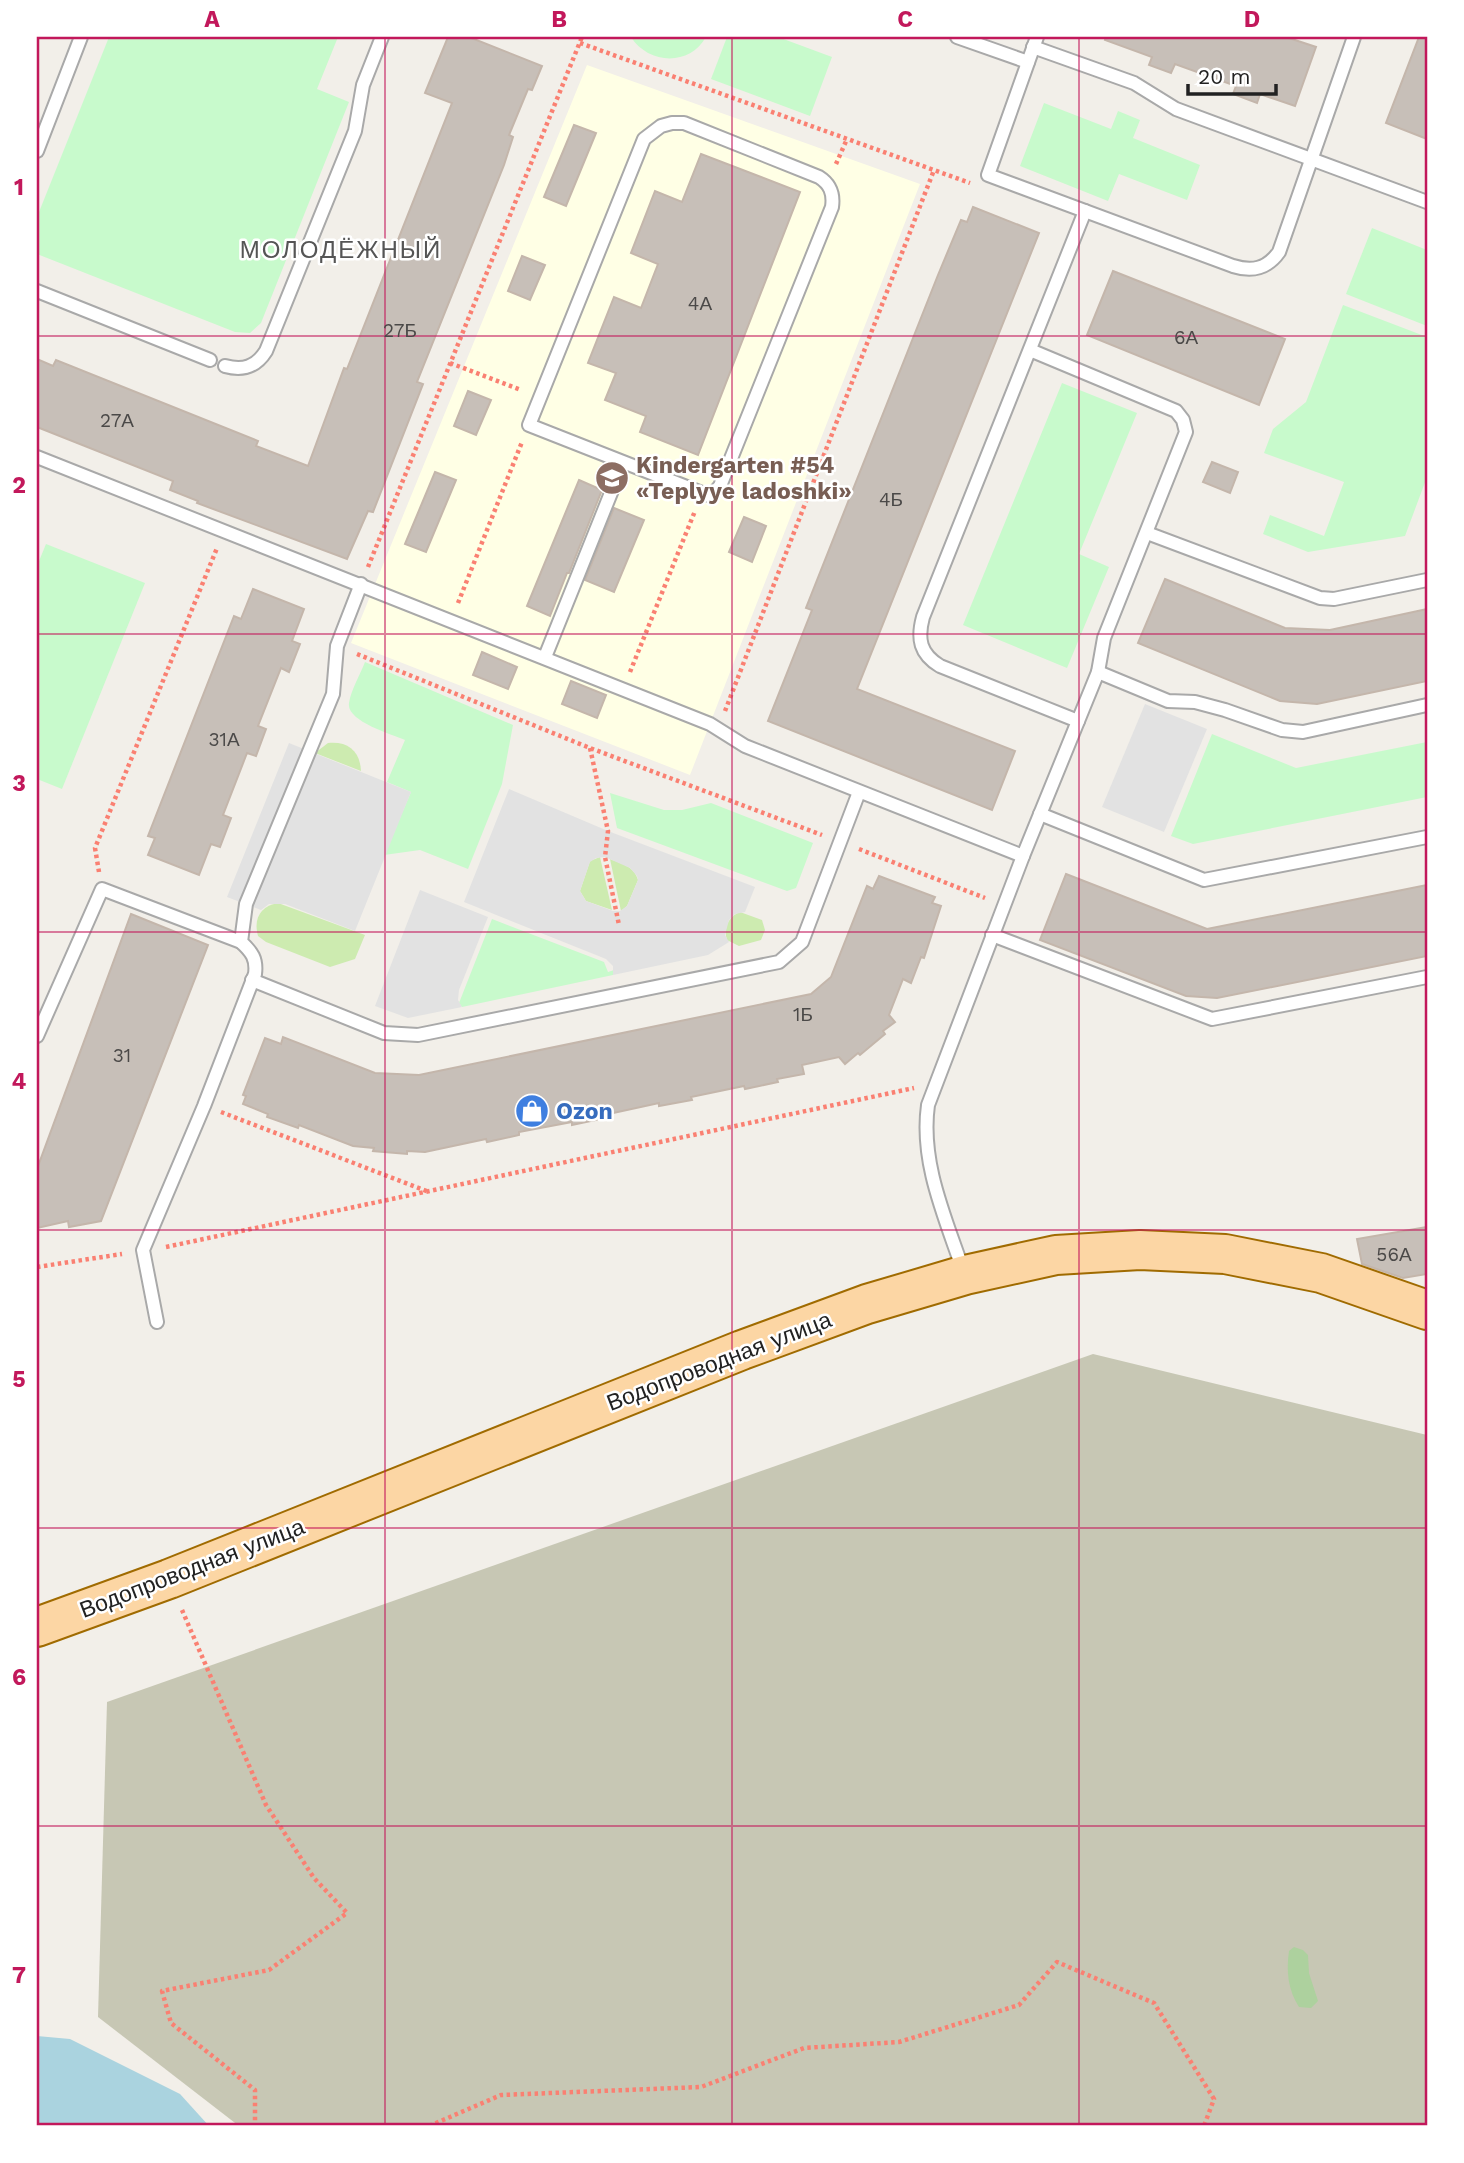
<svg xmlns="http://www.w3.org/2000/svg" width="1464" height="2163" viewBox="0 0 1464 2163" font-family="'Work Sans',sans-serif">
  <style>
    .education { fill: #ffffe5 }
    .construction { fill: #c7c7b4 }
    .grass { fill: #cdebb0 }
    .forest { fill: #add19e }
    .park { fill: #c8facc }
    .parking { fill: #e2e2e2; fill-rule: evenodd }
    .water { fill: #aad3df }
    .building { fill: #c7bfb8; stroke: #c4b6ab; stroke-width: 2 }
    .lines { fill: none; stroke-linecap: round; stroke-linejoin: round }
    .service-casing { stroke: #a9a9a9; stroke-width: 16 }
    .primary-casing { stroke: #a06b00; stroke-width: 42 }
    .path { stroke: #fa8072; stroke-width: 4.5; stroke-dasharray: 3.5 3.5; stroke-linecap: butt }
    .service { stroke: #fff; stroke-width: 12 }
    .primary { stroke: #fcd6a4; stroke-width: 38 }
    .grid { fill: none; stroke: #c2185b; stroke-width: 2; stroke-opacity: 0.55 }
    .labels { text-anchor: middle; stroke-width: 5; stroke-linejoin: round; paint-order: stroke }
    .number-label { font-size: 19px; fill: #4b4948 }
    .education-label { font-size: 23px; font-weight: bold; fill: #785e54; stroke: #fff; text-anchor: start }
    .shop-label { font-size: 23px; font-weight: bold; fill: #366cbe; stroke: #fff; text-anchor: start }
    .street-label { font-size: 23px; fill: #222; stroke: #fff }
    .neighbourhood-label { font-size: 24px; letter-spacing: 2px; fill: #555; stroke: #fff }
    .neatline { fill: none; stroke: #c2185b; stroke-width: 2.5 }
    .grid-label { font-size: 23px; text-anchor: middle; font-weight: bold; fill: #c2185b }
  </style>
  <rect width="100%" height="100%" fill="#f2efe9"/>
  <polygon class="education" points="587,65 920,184 690,775 351,643"/>
  <polygon class="construction" points="1093,1354 1427,1435 1427,2126 239,2126 98,2017 107,1702"/>
  <g class="grass">
    <path d="M 328,743 C 348,741 360,751 361,771 L 315,753 Z"/>
    <polygon points="600,857 612,910 586,901 580,891 590,861"/>
    <path d="M 610,859 C 622,864 634,866 638,880 L 627,906 L 621,911 Z"/>
    <path d="M 278,903 L 365,935 L 355,959 L 330,967 L 266,942 L 258,936 C 253,918 261,906 278,903 Z"/>
    <path d="M 740,912 L 762,920 L 765,930 L 761,940 L 739,946 L 727,940 C 723,928 729,916 740,912 Z"/>
  </g>
  <path class="forest" d="M 1294,1947 L 1303,1950 L 1308,1955 L 1309,1973 L 1318,2001 L 1311,2008 L 1299,2007 C 1288,1990 1286,1971 1289,1951 Z"/>
  <g class="park">
    <polygon points="109,37 338,37 317,89 349,102 261,323 250,333 235,332 37,254 37,217"/>
    <path d="M 631,37 L 706,37 C 689,67 648,64 631,37 Z"/>
    <polygon points="727,37 778,37 832,57 810,116 711,79"/>
    <polygon points="1044,103 1111,129 1118,111 1140,120 1133,138 1200,165 1187,200 1119,174 1108,201 1020,166"/>
    <polygon points="1372,228 1427,250 1427,326 1346,294"/>
    <polygon points="1343,305 1427,337 1427,449 1425,456 1427,457 1427,477 1405,536 1308,552 1263,534 1270,515 1324,536 1344,482 1264,453 1273,429 1306,402"/>
    <polygon points="1062,383 1137,413 1079,554 1109,567 1067,668 963,625"/>
    <polygon points="46,544 145,583 62,789 37,779 37,566"/>
    <path d="M 365,662 L 513,725 L 502,784 L 468,869 L 420,850 L 384,855 L 411,792 L 387,782 L 405,740 C 391,734 346,721 349,703 C 351,690 360,675 365,662 Z"/>
    <polygon points="1212,734 1296,768 1427,742 1427,797 1193,844 1171,836"/>
    <polygon points="610,793 664,810 682,810 711,803 813,843 796,888 787,891 617,828"/>
    <polygon points="492,919 604,962 608,972 614,970 613,975 462,1007 459,1003"/>
  </g>
  <g class="parking">
    <polygon points="1145,704 1207,729 1164,832 1102,807"/>
    <polygon points="289,743 411,792 355,931 285,904 269,904 261,910 227,897"/>
    <path d="M 509,789 L 608,831 L 755,887 L 745,912 L 735,914 L 729,920 L 725,935 L 729,942 L 708,955 L 613,975 L 613,966 L 606,959 L 464,902 ZM 605,857 L 630,868 L 637,876 L 638,880 L 627,906 L 620,911 L 613,911 L 586,901 L 580,891 L 590,862 L 596,858 Z"/>
    <polygon points="420,890 488,917 459,990 458,1000 462,1007 408,1018 375,1006"/>
  </g>
  <polygon class="water" points="37,2036 70,2039 180,2094 209,2126 37,2126"/>
  <g class="building">
    <polygon points="448,37 469,37 542,66 532,90 528,89 509,135 513,137 504,165 417,382 423,384 373,512 368,511 347,559 197,503 198,501 170,490 173,481 37,427 37,359 53,366 56,360 258,441 256,446 308,466 344,368 347,369 452,103 425,93"/>
    <polygon points="1106,37 1286,37 1316,47 1295,106 1260,94 1257,103 1233,94 1236,86 1175,64 1171,73 1149,65 1152,57 1105,40"/>
    <polygon points="1419,37 1427,37 1427,139 1386,123"/>
    <polygon points="574,125 596,133 566,206 544,197"/>
    <polygon points="701,154 800,192 698,455 640,432 646,416 605,400 616,373 588,363 614,297 641,308 658,264 631,253 655,191 682,202"/>
    <polygon points="973,207 1039,233 857,689 1015,751 992,810 768,721 812,610 806,608 938,275 961,220 967,222"/>
    <polygon points="522,256 545,265 530,300 508,291"/>
    <polygon points="1113,271 1285,339 1259,405 1087,335"/>
    <polygon points="468,391 491,400 476,435 454,426"/>
    <polygon points="1212,462 1238,472 1230,493 1203,482"/>
    <polygon points="435,472 456,480 426,552 405,544"/>
    <polygon points="579,480 602,490 569,573 567,573 550,616 527,606"/>
    <polygon points="614,508 644,520 614,592 585,580"/>
    <polygon points="744,517 766,526 752,562 729,552"/>
    <polygon points="1165,579 1285,628 1330,630 1427,609 1427,681 1317,704 1280,701 1138,643"/>
    <polygon points="253,589 304,609 292,641 300,644 289,672 281,668 258,726 266,729 256,756 247,753 223,815 231,818 220,847 211,844 199,875 148,855 155,838 148,836 234,616 241,619"/>
    <polygon points="482,652 517,667 508,689 473,675"/>
    <polygon points="571,681 606,695 597,718 562,704"/>
    <polygon points="1066,874 1207,929 1427,885 1427,956 1217,998 1186,996 1040,940"/>
    <polygon points="879,876 935,897 932,903 941,906 924,958 921,957 911,983 903,979 889,1015 895,1022 883,1031 885,1034 860,1055 858,1053 845,1064 839,1057 802,1065 804,1074 777,1079 778,1082 745,1089 744,1086 691,1097 692,1100 659,1106 659,1103 604,1115 605,1118 572,1125 572,1122 519,1132 519,1135 487,1142 486,1139 425,1152 407,1151 407,1154 373,1151 374,1148 353,1146 299,1125 298,1128 267,1117 268,1114 243,1104 246,1096 243,1095 265,1038 281,1044 283,1037 375,1073 419,1075 811,994 831,977 867,886 873,889"/>
    <polygon points="131,914 208,945 101,1221 69,1227 68,1221 37,1228 37,1169"/>
    <polygon points="1427,1227 1427,1274 1403,1278 1362,1264 1357,1239"/>
  </g>
  <g class="lines">
    <g class="service-casing">
      <g id="service">
        <polyline points="957,37 1028,62"/>
        <path d="M 1037,37 L 988,175 L 1233,266 C 1252,272 1267,269 1279,252 L 1354,37"/>
        <polyline points="1033,47 1134,83 1176,109 1427,202"/>
        <path d="M 672,123 L 684,123 L 819,177 C 830,184 834,193 832,207 L 720,486 L 713,494 L 707,495 L 529,425 L 644,139 L 661,126 Z"/>
        <polyline points="37,151 81,37"/>
        <polyline points="37,291 210,360"/>
        <path d="M 225,366 C 243,371 256,367 266,351 L 355,131 L 363,85 L 382,37"/>
        <polyline points="37,457 710,724 745,746 1023,856"/>
        <polyline points="1147,533 1320,598 1334,599 1427,580"/>
        <polyline points="545,657 623,463"/>
        <polyline points="1098,672 1168,701 1195,702 1225,710 1282,730 1303,732 1427,705"/>
        <path d="M 1078,721 L 940,666 C 920,654 917,639 923,617 L 1085,211"/>
        <polyline points="1040,814 1204,880 1427,837"/>
        <polyline points="992,935 1212,1019 1427,977"/>
        <polyline points="252,980 384,1033 418,1035 779,962 802,942 859,792"/>
        <polyline points="37,1036 102,889 241,942"/>
        <path d="M 963,1270 C 945,1217 920,1162 928,1105 L 1023,856 L 1098,672 L 1104,638 L 1186,432 L 1183,420 L 1176,411 L 1030,350"/>
        <path d="M 157,1322 L 143,1250 L 204,1106 L 255,974 C 257,959 252,952 241,942 L 246,904 L 333,694 L 337,646 L 361,584"/>
      </g>
    </g>
    <g class="primary-casing">
      <polyline id="primary" points="37,1627 169,1579 742,1350 867,1304 965,1275 1056,1255 1140,1250 1225,1254 1321,1273 1427,1310"/>
    </g>
    <g class="path">
      <polyline points="580,43 970,183"/>
      <polyline points="836,164 847,139"/>
      <polyline points="450,363 521,390"/>
      <polyline points="368,567 582,37"/>
      <polyline points="458,603 522,442"/>
      <polyline points="357,654 590,748 822,835"/>
      <polyline points="630,672 695,511"/>
      <polyline points="725,711 934,170"/>
      <polyline points="590,748 608,831 605,857 619,925"/>
      <polyline points="859,849 985,898"/>
      <polyline points="99,872 95,848 217,548"/>
      <polyline points="221,1112 429,1192"/>
      <polyline points="166,1247 914,1088"/>
      <polyline points="37,1267 122,1254"/>
      <polyline points="182,1610 266,1805 314,1878 347,1913 269,1970 162,1991 171,2023 255,2090 255,2126"/>
      <polyline points="429,2126 501,2095 701,2087 804,2048 899,2042 1019,2005 1057,1962 1154,2003 1214,2099 1204,2126"/>
    </g>
    <use href="#service" class="service"/>
    <use href="#primary" class="primary"/>
  </g>
  <path class="grid" d="M 385,37 L 385,2126M 732,37 L 732,2126M 1079,37 L 1079,2126M 37,336 L 1427,336M 37,634 L 1427,634M 37,932 L 1427,932M 37,1230 L 1427,1230M 37,1528 L 1427,1528M 37,1826 L 1427,1826"/>
  <defs>
    <g id="school-disc" transform="scale(1.75)"><circle r="9.5" fill="#8d6e63" stroke="#fff"/><path d="M0-5L7-2L0 1L-7-2ZM-4 1L0 2.5L4 1V4Q0 6-4 4Z" fill="#fff"/></g>
    <g id="shop-disc" transform="scale(1.75)"><circle r="9.5" fill="#3f7fe0" stroke="#fff"/><path d="M-5-2.5h2.3a2.7 3.5 0 0 1 5.4 0H5L5.5 6h-11ZM-1.5-2.5h3a1.5 2.3 0 0 0-3 0Z" fill="#fff"/></g>
  </defs>
  <g fill-rule="evenodd">
    <use href="#school-disc" x="612" y="478"/>
    <use href="#shop-disc" x="532" y="1111"/>
  </g>
  <g class="labels">
    <g class="number-label">
      <text x="700" y="310">4А</text>
      <text x="400" y="337">27Б</text>
      <text x="1186" y="344">6А</text>
      <text x="117" y="427">27А</text>
      <text x="891" y="506">4Б</text>
      <text x="224" y="746">31А</text>
      <text x="803" y="1021">1Б</text>
      <text x="122" y="1062">31</text>
      <text x="1394" y="1261">56А</text>
    </g>
    <g class="education-label">
      <text x="636" y="473">Kindergarten #54<tspan x="636" dy="26">«Teplyye ladoshki»</tspan></text>
    </g>
    <g class="shop-label">
      <text x="556" y="1119">Ozon</text>
    </g>
    <g class="street-label">
      <text transform="translate(719 1361) rotate(-21)" y="8">Водопроводная улица</text>
      <text transform="translate(192 1568) rotate(-21)" y="8">Водопроводная улица</text>
    </g>
    <g class="neighbourhood-label">
      <text x="341" y="258">МОЛОДЁЖНЫЙ</text>
    </g>
  </g>
  <rect width="1464" height="2163" fill="none" stroke="#ffffff" stroke-width="77"/>
  <path d="M1188 84v10h88v-10" fill="none" stroke="#222222" stroke-width="3.5"/>
  <text x="1198" y="84" font-size="21" fill="#222222" stroke="#ffffff" stroke-width="5" paint-order="stroke">20 m</text>
  <rect x="38" y="38" width="1388" height="2086" class="neatline"/>
  <g class="grid-label">
    <text x="212" y="27">A</text>
    <text x="559" y="27">B</text>
    <text x="905" y="27">C</text>
    <text x="1252" y="27">D</text>
    <text x="19" y="195">1</text>
    <text x="19" y="493">2</text>
    <text x="19" y="791">3</text>
    <text x="19" y="1089">4</text>
    <text x="19" y="1387">5</text>
    <text x="19" y="1685">6</text>
    <text x="19" y="1983">7</text>
  </g>
</svg>
